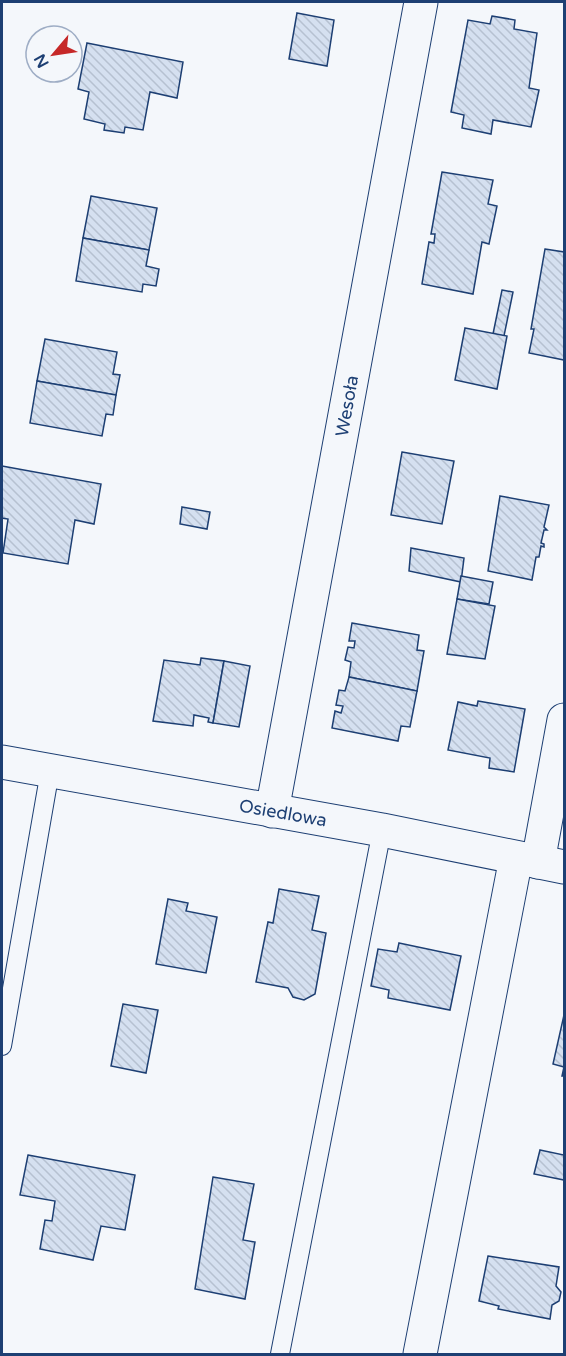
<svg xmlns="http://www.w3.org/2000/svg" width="566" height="1356" viewBox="0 0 566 1356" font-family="'Varela Round',sans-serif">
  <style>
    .building { fill: url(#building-back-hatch); stroke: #1d3f73; stroke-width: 1.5 }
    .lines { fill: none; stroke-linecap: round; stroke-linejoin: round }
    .lane-casing { stroke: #1d3f73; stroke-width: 20 }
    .street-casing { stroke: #1d3f73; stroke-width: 35 }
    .lane { stroke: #f4f7fb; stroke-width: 18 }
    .street { stroke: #f4f7fb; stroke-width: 33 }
    .labels { text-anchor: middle; stroke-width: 4.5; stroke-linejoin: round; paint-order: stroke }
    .street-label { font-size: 18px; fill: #1d3f73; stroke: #f4f7fb }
  </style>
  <defs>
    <pattern id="building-back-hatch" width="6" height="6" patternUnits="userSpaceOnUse" patternTransform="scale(1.5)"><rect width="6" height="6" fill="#d5e0f0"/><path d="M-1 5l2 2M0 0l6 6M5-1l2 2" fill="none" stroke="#b6c1d1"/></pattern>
  </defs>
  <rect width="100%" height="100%" fill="#f4f7fb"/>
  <g class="building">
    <polygon points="297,13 334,20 327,66 289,59"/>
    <polygon points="492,16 515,20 514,29 537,33 529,88 539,90 531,127 493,120 491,134 462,128 464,115 451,112 468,20 490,24"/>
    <polygon points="87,43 183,62 177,98 150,92 143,130 125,127 124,133 104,130 105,124 84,119 89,92 78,89"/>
    <polygon points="442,172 493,180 488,204 497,206 489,244 482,242 473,294 422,284 429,242 434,243 435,234 431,234"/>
    <polygon points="91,196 157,208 149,250 83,238"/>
    <polygon points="83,238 149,250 146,266 159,269 156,286 143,284 142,292 76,281"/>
    <polygon points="545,249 564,252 564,360 529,353 534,329 531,329"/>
    <polygon points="502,290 513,292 504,336 493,334"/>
    <polygon points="465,328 507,336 497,389 455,380"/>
    <polygon points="45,339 117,352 113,374 120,375 116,395 37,381"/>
    <polygon points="37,381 116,395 113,415 106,414 102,436 30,423"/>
    <polygon points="402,452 454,461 442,524 391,515"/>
    <polygon points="2,466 101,484 94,524 75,520 68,564 3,553 8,519 2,518"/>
    <polygon points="500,496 549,505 544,527 547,530 544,530 541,543 544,544 544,547 541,546 539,557 536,557 532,580 488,571"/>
    <polygon points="182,507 210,512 207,529 180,524"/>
    <polygon points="411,548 464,558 461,582 409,571"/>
    <polygon points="461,576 493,582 489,604 457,599"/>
    <polygon points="457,599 495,606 485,659 447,654"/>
    <polygon points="352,623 419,635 417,650 424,651 417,691 349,677 351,662 345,660 348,647 354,648 355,641 349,641"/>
    <polygon points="201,658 224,661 213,723 208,722 209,718 194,715 193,726 153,721 164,660 200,665"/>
    <polygon points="224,661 250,666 239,727 213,723"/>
    <polygon points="349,677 417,691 410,727 401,726 398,741 332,728 335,711 341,713 343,706 336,705 339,690 345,691"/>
    <polygon points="478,701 525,709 514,772 489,768 490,758 448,750 458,702 477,706"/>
    <polygon points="279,889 319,896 312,930 326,933 315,994 304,1000 293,997 288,988 256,982 268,922 273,923"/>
    <polygon points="168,899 188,903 186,911 217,917 206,973 156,964"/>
    <polygon points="399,943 461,956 450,1010 388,998 389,990 371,986 378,949 397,952"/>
    <polygon points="123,1004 158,1010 146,1073 111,1066"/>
    <polygon points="564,1015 564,1076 562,1076 564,1067 553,1064"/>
    <polygon points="540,1150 564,1155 564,1180 534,1174"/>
    <polygon points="28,1155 135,1175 125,1230 101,1226 93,1260 40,1249 45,1220 52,1221 55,1201 20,1195"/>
    <polygon points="213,1177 254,1184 243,1240 255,1242 245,1299 195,1289"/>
    <polygon points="488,1256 559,1267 556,1286 561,1292 559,1301 552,1305 550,1319 498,1309 499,1306 479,1301"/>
  </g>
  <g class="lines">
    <g class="lane-casing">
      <g id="lane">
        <polyline points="2,1046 50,771"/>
        <polyline points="280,1354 382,830"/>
      </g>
    </g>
    <g class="street-casing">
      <g id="street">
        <polyline points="2,762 382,830 564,867"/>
        <polyline points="272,811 421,2"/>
        <polyline points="538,862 564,720"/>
        <polyline points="420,1354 516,858"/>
      </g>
    </g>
    <use href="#lane" class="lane"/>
    <use href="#street" class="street"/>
  </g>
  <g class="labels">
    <g class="street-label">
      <text transform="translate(347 406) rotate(-80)" y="6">Wesoła</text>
      <text transform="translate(283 813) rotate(10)" y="6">Osiedlowa</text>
    </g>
  </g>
  <rect width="566" height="1356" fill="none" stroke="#1d3f73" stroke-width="6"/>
  <g transform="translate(54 54) rotate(241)"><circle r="28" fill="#f4f7fb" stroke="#9eadc5" stroke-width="1.5"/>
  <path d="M0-4.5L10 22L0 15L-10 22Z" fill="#c62828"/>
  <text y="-9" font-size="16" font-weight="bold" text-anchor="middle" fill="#1d3f73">N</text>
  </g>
</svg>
